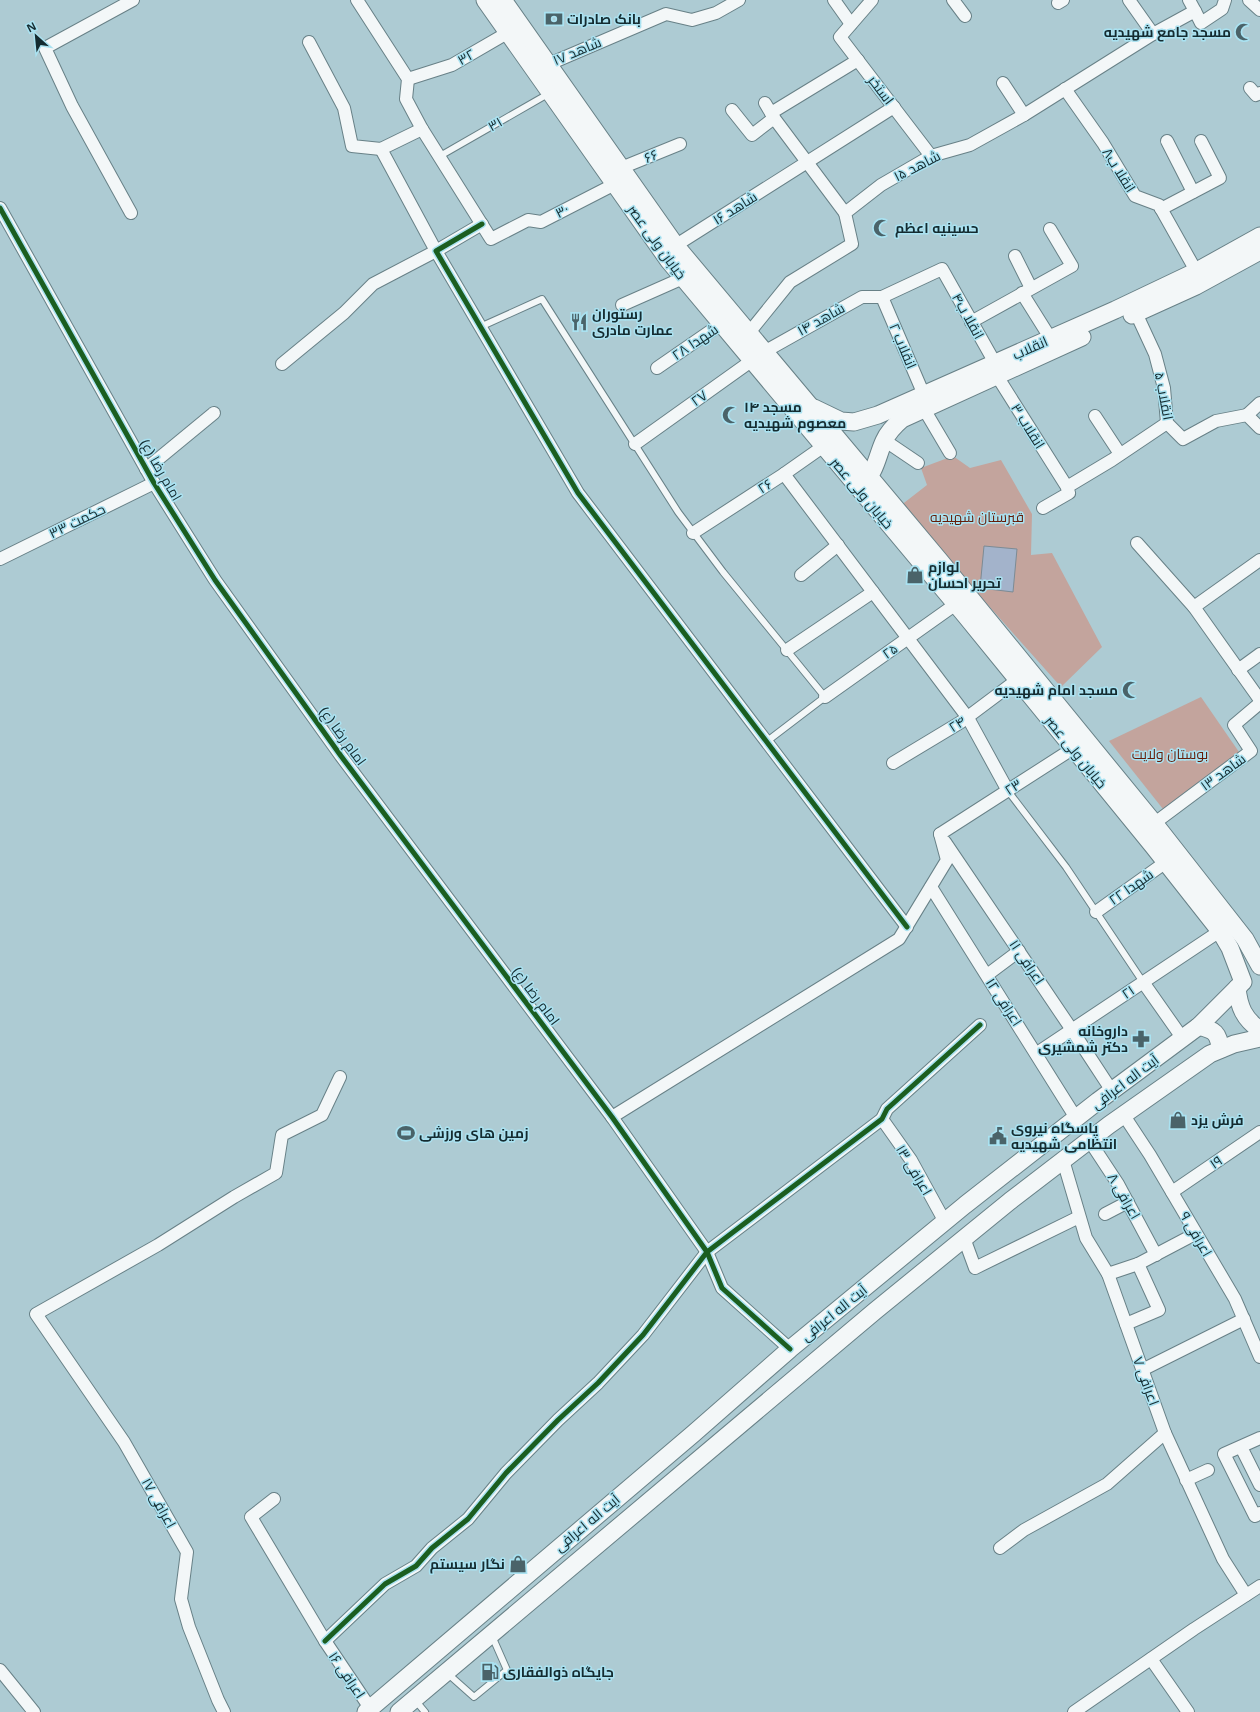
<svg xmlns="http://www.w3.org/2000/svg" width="1260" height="1712" viewBox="0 0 1260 1712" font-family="'Noto Sans',Cairo,sans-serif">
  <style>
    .green { fill: #c3a49d }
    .building { fill: #a3b3cb; stroke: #7c8b95 }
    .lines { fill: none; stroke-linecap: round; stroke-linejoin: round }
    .lane-casing { stroke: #688187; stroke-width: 8 }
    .street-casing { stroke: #688187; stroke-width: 14 }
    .secondary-casing { stroke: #688187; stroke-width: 19 }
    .lane { stroke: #f3f7f8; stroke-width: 6 }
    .street { stroke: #f3f7f8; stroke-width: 12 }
    .secondary { stroke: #f3f7f8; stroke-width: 17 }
    .cycleway-casing { stroke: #aae2f1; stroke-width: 8 }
    .cycleway { stroke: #1b5e20; stroke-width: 5 }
    .labels { text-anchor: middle; stroke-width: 3; stroke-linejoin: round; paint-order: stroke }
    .poi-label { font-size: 14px; font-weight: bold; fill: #142b30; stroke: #aae2f1; text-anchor: start }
    .street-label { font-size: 14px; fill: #142b30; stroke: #aae2f1 }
    .park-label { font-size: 14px; fill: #661c07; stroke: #aae2f1 }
  </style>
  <rect width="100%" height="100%" fill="#adcbd3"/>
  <g class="green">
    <polygon points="953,456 970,468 1001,460 1032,514 1031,555 1052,553 1102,647 1061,687 900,506 927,485 921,468"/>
    <polygon points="1201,697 1239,752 1163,809 1109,741"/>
  </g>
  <polygon class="building" points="984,546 1017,549 1013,592 980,588"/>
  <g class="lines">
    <g class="lane-casing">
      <g id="lane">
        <polyline points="440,156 548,94"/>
        <polyline points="480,327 542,299 678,512 723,572 825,697 766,742"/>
        <polyline points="1008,791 1066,867 1143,982"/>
        <polyline points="447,1673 474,1697 507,1670 492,1636"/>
        <polyline points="415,1700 425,1712"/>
      </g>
    </g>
    <g class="street-casing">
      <g id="street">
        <polyline points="357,0 408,79 406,99 422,129 491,239 528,220 541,222 615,184 621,168 680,144"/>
        <polyline points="834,0 851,24"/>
        <polyline points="872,0 840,37 931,156"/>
        <polyline points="953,0 965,16"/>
        <polyline points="1129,0 1153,34"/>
        <polyline points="1189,0 1195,11"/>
        <polyline points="1249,0 1260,10"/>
        <polyline points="1058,3 1063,0"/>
        <polyline points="309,42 344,108 352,146 381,149"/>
        <polyline points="542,67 666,14 692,20 716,13 739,0"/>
        <polyline points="408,79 452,65 514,29"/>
        <polyline points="1003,83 1024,115"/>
        <polyline points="1250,88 1256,95 1260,93"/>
        <polyline points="1065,89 1103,143 1135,196 1159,205 1200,278"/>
        <polyline points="765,103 774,118 845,213"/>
        <polyline points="732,110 752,135 774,118"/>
        <polyline points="771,113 858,60"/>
        <polyline points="1167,141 1193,192"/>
        <polyline points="0,208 154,483 215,580 341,756 612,1117 707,1252 722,1288 790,1349"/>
        <polyline points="1161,209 1220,178 1201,141"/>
        <polyline points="131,213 72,106 45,48 133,0"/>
        <polyline points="482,224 436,251 578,493 907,927"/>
        <polyline points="670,249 894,107"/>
        <polyline points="1015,256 1031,288"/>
        <polyline points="1022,293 1054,344"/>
        <polyline points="882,297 924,395 924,409 950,453"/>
        <polyline points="622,305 683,278 690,274"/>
        <polyline points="1136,313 1155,354 1164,388 1167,423 1183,439 1216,421 1247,415 1260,428"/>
        <polyline points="971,322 1072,266 1050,229"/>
        <polyline points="744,337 748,334 790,282 852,244 845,213 881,185 931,156 970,145 1024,115 1153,34 1195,11 1201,23 1222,9 1225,0"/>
        <polyline points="282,364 344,313 373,284 436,251 381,149 422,129"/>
        <polyline points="657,368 728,319"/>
        <polyline points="1247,415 1260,403"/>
        <polyline points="1095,416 1120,454"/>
        <polyline points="884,440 918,463"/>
        <polyline points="635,444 764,352 862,297 882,297 942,269 995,363 997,376 1067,487"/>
        <polyline points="146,469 214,413"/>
        <polyline points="784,474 968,718 1008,791"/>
        <polyline points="1043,508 1069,493 1067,487 1112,460 1167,423"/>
        <polyline points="693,533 784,474 831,441"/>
        <polyline points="1137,543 1194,607 1260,700"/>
        <polyline points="0,559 154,483"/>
        <polyline points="801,575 838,545"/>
        <polyline points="1194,607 1260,560"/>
        <polyline points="787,650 873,592"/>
        <polyline points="1238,670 1260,654"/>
        <polyline points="825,697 956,604"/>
        <polyline points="893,763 961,722 1017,680"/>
        <polyline points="1148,828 1251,751 1234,725 1260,703"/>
        <polyline points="940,834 1080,744"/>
        <polyline points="945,842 1072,1030 1112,1091"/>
        <polyline points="931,887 1076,1118"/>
        <polyline points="1096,912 1166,862"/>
        <polyline points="987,975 1019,951"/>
        <polyline points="1143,982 1183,1039"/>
        <polyline points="1037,1053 1220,931"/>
        <polyline points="1123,1114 1150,1155 1235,1299 1260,1357"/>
        <polyline points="612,1117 899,939 947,860 940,834"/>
        <polyline points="882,1119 911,1160 945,1222"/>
        <polyline points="1089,1140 1118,1184 1156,1255"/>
        <polyline points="1063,1160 1086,1238 1108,1274 1165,1433 1223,1559 1246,1595"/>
        <polyline points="1172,1192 1260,1132"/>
        <polyline points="1105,1214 1128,1202"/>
        <polyline points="964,1238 975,1268 1079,1217"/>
        <polyline points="1108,1274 1138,1264 1195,1234"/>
        <polyline points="1126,1324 1159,1310 1138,1264"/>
        <polyline points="1142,1370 1244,1319"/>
        <polyline points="1260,1438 1224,1454 1255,1516 1260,1513"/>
        <polyline points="1241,1447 1260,1485"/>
        <polyline points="1186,1480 1208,1470"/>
        <polyline points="274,1499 251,1517 325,1641 370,1708"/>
        <polyline points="1000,1548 1024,1530 1107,1484 1165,1433"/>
        <polyline points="325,1641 385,1584 416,1566 432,1548 468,1519 506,1473 558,1420 598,1383 643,1335 707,1252 882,1119 887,1109 980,1025"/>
        <polyline points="1151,1659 1188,1712"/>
        <polyline points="0,1670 34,1712"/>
        <polyline points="224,1712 218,1700 189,1627 181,1599 187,1552 124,1442 36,1314 158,1245 234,1197 276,1173 282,1135 322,1115 340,1077"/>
        <polyline points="1074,1712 1194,1629 1260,1586"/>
      </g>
    </g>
    <g class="secondary-casing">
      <g id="secondary">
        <polyline points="485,0 669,261 965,615 1153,846 1220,931 1230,948 1243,982"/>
        <polyline points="503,0 676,246 940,561 1154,823 1245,939 1260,966"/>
        <polyline points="1132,315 1196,286 1260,251"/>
        <polyline points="814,408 841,421 854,422 878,415 1115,310 1197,271 1260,236"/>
        <path d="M 862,483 C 876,473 877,456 884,441 C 888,432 895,425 902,419 L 1082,337"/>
        <path d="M 1241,984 L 1237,988 C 1239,1007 1244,1019 1260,1030"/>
        <path d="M 1199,1026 C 1216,1031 1217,1032 1221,1049"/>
        <polyline points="366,1712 693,1434 790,1349 965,1205 1098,1101 1199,1026 1237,988"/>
        <polyline points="399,1712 875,1311 1010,1201 1109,1125 1210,1054 1234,1044 1260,1038"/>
      </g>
    </g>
    <use href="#lane" class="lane"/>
    <use href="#street" class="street"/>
    <use href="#secondary" class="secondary"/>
    <g class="cycleway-casing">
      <g id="cycleway">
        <polyline points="0,208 154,483 215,580 341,756 612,1117 707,1252 722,1288 790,1349"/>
        <polyline points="482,224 436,251 578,493 907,927"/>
        <polyline points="325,1641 385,1584 416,1566 432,1548 468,1519 506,1473 558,1420 598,1383 643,1335 707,1252 882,1119 887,1109 980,1025"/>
      </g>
    </g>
    <use href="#cycleway" class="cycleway"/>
  </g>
  <defs>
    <g id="bank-bare" transform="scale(1.38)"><path d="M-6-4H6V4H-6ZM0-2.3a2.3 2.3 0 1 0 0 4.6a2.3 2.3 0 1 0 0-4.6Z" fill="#4a6369" stroke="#aae2f1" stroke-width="2.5" paint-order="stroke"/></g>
    <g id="mosque-bare" transform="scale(1.38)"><path d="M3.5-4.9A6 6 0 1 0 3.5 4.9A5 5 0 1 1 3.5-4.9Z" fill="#4a6369" stroke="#aae2f1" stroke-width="2.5" paint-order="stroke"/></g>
    <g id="restaurant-bare" transform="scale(1.38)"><path d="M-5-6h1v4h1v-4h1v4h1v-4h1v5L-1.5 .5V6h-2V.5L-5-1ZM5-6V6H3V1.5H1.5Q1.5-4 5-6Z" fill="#4a6369" stroke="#aae2f1" stroke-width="2.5" paint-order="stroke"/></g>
    <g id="shop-bare" transform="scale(1.38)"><path d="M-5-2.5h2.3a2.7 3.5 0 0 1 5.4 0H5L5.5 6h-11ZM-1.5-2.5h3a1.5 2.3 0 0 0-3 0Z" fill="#4a6369" stroke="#aae2f1" stroke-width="2.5" paint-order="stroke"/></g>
    <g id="pharmacy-bare" transform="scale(1.38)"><path d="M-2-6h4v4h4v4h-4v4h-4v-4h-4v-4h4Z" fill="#4a6369" stroke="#aae2f1" stroke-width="2.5" paint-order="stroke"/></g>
    <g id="stadium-bare" transform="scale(1.38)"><path d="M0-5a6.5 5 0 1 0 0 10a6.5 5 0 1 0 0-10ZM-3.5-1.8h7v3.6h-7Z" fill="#4a6369" stroke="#aae2f1" stroke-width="2.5" paint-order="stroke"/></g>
    <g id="civic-bare" transform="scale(1.38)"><path d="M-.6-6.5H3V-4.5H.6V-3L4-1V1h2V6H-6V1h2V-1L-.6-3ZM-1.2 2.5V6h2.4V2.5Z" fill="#4a6369" stroke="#aae2f1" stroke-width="2.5" paint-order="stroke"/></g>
    <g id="fuel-bare" transform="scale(1.38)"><path d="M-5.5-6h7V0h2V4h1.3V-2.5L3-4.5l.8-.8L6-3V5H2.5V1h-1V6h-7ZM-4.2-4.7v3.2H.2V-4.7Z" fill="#4a6369" stroke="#aae2f1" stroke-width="2.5" paint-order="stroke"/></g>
  </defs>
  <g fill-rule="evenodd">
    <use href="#bank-bare" x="554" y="19"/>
    <use href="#mosque-bare" x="1244" y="32"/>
    <use href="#mosque-bare" x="882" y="228"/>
    <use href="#restaurant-bare" x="579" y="322"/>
    <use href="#mosque-bare" x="731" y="415"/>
    <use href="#shop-bare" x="915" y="575"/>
    <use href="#mosque-bare" x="1131" y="690"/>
    <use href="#pharmacy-bare" x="1141" y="1039"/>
    <use href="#shop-bare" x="1178" y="1120"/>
    <use href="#stadium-bare" x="406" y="1133"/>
    <use href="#civic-bare" x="998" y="1136"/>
    <use href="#shop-bare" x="518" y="1564"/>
    <use href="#fuel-bare" x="490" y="1672"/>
  </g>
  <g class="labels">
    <g class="poi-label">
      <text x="567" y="24">بانک صادرات</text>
      <text x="1231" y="37" text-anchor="end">مسجد جامع شهیدیه</text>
      <text x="895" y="233">حسینیه اعظم</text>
      <text x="592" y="319">رستوران<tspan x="592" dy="16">عمارت مادری</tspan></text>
      <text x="744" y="412">مسجد ۱۴<tspan x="744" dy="16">معصوم شهیدیه</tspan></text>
      <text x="928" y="572">لوازم<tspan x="928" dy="16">تحریر احسان</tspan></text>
      <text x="1118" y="695" text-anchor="end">مسجد امام شهیدیه</text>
      <text x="1128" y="1036" text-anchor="end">داروخانه<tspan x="1128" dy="16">دکتر شمشیری</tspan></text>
      <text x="1191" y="1125">فرش یزد</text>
      <text x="1011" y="1133">پاسگاه نیروی<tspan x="1011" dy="16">انتظامی شهیدیه</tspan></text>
      <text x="419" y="1138">زمین های ورزشی</text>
      <text x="505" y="1569" text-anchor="end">نگار سیستم</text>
      <text x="503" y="1677">جایگاه ذوالفقاری</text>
    </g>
    <g class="street-label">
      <text transform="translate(577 51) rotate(-23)" y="5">شاهد ۱۷</text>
      <text transform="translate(466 57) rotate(-29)" y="5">۳۲</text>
      <text transform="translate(881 90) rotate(53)" y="5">استخر</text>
      <text transform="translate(495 124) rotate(-30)" y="5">۳۱</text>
      <text transform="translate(651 156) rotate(-22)" y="5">۶۶</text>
      <text transform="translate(917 166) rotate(-27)" y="5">شاهد ۱۵</text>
      <text transform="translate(1119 170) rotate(58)" y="5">انقلا ب۸</text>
      <text transform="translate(735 208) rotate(-32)" y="5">شاهد ۱۶</text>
      <text transform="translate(562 211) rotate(-27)" y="5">۳۰</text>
      <text transform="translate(657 242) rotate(54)" y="5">خیابان ولی عصر</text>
      <text transform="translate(968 316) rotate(61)" y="5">انقلا ب۴</text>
      <text transform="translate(821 319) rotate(-29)" y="5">شاهد ۱۴</text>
      <text transform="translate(695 342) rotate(-34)" y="5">شهدا ۲۸</text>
      <text transform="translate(903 346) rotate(67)" y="5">انقلاب ۲</text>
      <text transform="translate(1030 348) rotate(-24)" y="5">انقلاب</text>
      <text transform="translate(1164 396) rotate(79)" y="5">انقلاب ۵</text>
      <text transform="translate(699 398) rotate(-36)" y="5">۲۷</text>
      <text transform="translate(1028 426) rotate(58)" y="5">انقلاب ۳</text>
      <text transform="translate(161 470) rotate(60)" y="5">امام رضا (ع)</text>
      <text transform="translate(765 486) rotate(-33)" y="5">۲۶</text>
      <text transform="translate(862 493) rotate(50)" y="5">خیابان ولی عصر</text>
      <text transform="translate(77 521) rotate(-26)" y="5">حکمت ۳۳</text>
      <text transform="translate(890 651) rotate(-35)" y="5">۲۵</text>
      <text transform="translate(957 724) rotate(-33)" y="5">۲۴</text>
      <text transform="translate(343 736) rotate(54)" y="5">امام رضا (ع)</text>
      <text transform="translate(1076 752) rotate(51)" y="5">خیابان ولی عصر</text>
      <text transform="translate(1223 772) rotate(-36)" y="5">شاهد ۱۳</text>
      <text transform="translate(1013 787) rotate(-33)" y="5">۲۳</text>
      <text transform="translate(1131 887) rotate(-35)" y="5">شهدا ۲۲</text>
      <text transform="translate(1027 962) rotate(56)" y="5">اعرافی ۱۱</text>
      <text transform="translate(1128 992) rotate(-34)" y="5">۲۱</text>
      <text transform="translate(536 996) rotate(53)" y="5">امام رضا (ع)</text>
      <text transform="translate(1004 1002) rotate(57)" y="5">اعرافی ۱۲</text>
      <text transform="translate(1125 1082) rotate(-37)" y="5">آیت اله اعرافی</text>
      <text transform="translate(1216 1162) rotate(-34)" y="5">۱۹</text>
      <text transform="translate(914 1170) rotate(59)" y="5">اعرافی ۱۳</text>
      <text transform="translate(1124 1196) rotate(60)" y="5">اعرافی ۸</text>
      <text transform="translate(1196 1234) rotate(60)" y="5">اعرافی ۹</text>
      <text transform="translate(834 1313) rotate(-39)" y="5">آیت اله اعرافی</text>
      <text transform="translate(1146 1381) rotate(70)" y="5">اعرافی ۷</text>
      <text transform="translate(159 1503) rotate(61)" y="5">اعرافی ۱۷</text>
      <text transform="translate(587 1523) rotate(-40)" y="5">آیت اله اعرافی</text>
      <text transform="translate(347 1675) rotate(56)" y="5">اعرافی ۱۶</text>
    </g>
    <g class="park-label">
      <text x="977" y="522">قبرستان شهیدیه</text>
      <text x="1170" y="759">بوستان ولایت</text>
    </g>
  </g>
  <g transform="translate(36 36) rotate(333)" stroke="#aae2f1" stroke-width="3" paint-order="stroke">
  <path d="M0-3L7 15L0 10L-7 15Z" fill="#142b30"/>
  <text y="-6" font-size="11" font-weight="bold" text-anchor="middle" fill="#142b30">N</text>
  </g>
</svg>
